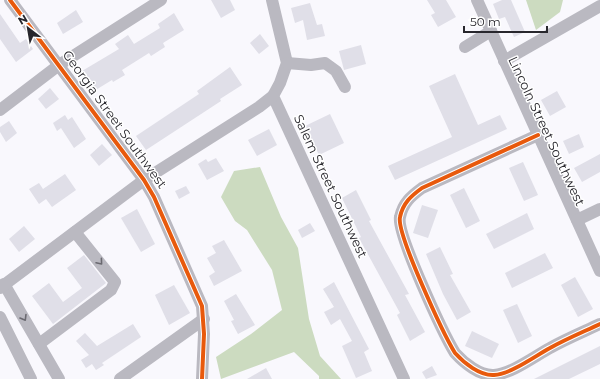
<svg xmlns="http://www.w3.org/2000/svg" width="600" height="379" viewBox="0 0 600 379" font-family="Montserrat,sans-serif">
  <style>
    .forest { fill: #ccdbc0 }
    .building { fill: #e0dfe8 }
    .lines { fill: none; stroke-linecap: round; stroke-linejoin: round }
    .minor { stroke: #bab9c1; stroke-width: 12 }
    .cycleway-casing { stroke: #fff; stroke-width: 6 }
    .cycleway { stroke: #e8590c; stroke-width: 4 }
    .oneway { stroke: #6a6970 }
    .labels { text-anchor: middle; stroke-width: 3; stroke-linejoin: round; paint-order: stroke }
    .street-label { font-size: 13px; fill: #28272d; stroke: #fff }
  </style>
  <rect width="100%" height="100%" fill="#f9f8fd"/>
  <g class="forest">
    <polygon points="526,0 563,0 560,12 536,30"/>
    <polygon points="260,167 281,217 298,248 309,319 320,356 341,379 319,379 319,376 294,352 221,379 216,357 251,334 282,310 272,270 247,230 235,221 221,197 234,171"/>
  </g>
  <g class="building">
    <polygon points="211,0 230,0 235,10 221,18"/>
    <polygon points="427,0 446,0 456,17 438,27 431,15 435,13"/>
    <polygon points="502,0 511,0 525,32 514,37 505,17 499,19 493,4"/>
    <polygon points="310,3 317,25 322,24 325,36 307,40 303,20 295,23 291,8"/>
    <polygon points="76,10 83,22 63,34 57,23"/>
    <polygon points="174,13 184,30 163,43 165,47 151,56 149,53 122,70 125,75 113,82 112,80 94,91 82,71 119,49 115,44 128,35 134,44 160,28 158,24"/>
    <polygon points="0,14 20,43 26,39 33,49 16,62 0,39"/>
    <polygon points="260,34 269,46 259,54 250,43"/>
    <polygon points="361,45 366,64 344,70 339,51"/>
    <polygon points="230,67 242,85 220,99 221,101 146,150 136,136 199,94 197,91"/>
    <polygon points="455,74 478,125 500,115 507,129 395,180 388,166 452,137 429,86"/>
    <polygon points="50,88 59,99 46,109 38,99"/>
    <polygon points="557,91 566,107 550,116 541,100"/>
    <polygon points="330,114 344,143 319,155 305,126"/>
    <polygon points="65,115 68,120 72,117 86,139 74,148 61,128 57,131 53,123"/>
    <polygon points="9,121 17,133 6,142 0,132 0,127"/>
    <polygon points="269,129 277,145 257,156 248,140"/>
    <polygon points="579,134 584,147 569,154 563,141"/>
    <polygon points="102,144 112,155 99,166 90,155"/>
    <polygon points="600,154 600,172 582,182 574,168"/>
    <polygon points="216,158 224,171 207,180 198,164 206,159 208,162"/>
    <polygon points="523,162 538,195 524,201 509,168"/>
    <polygon points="65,174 76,190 52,207 46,199 39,204 29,189 39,183 43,189"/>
    <polygon points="186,186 190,193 179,199 175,191"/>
    <polygon points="464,188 480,221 466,228 450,195"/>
    <polygon points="356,190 371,220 369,221 409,294 405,295 425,332 410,341 397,315 400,313 359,238 361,237 342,198"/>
    <polygon points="422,205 438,210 428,238 413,233"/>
    <polygon points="137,209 155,244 141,252 121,218"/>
    <polygon points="527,213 534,229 494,249 486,234"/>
    <polygon points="310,223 315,231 302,238 298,230"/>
    <polygon points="24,226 35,239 19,252 9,239"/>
    <polygon points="224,240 242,271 214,286 209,276 215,272 207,258 216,253 212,246"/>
    <polygon points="440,247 453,274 450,275 471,312 457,320 443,294 426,254"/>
    <polygon points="545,253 553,268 512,288 505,273"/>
    <polygon points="84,255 106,283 53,324 32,296 49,283 63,302 82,288 67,268"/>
    <polygon points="575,277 593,309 578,317 561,285"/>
    <polygon points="334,282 369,349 364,352 372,371 356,378 342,346 352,341 340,319 331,325 324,312 334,307 323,289"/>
    <polygon points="174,285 190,313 169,325 155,295"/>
    <polygon points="236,294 255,325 238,334 231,321 234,320 224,301"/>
    <polygon points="517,304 532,336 518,343 503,310"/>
    <polygon points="133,324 141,337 102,363 104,365 96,370 92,364 86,368 81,360 89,355 76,341 85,333 97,346"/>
    <polygon points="472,331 499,344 492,358 465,346"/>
    <polygon points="600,346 600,364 569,379 534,379"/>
    <polygon points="432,366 437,375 426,379 422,372"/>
    <polygon points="266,368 272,379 247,379"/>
  </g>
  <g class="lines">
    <g class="minor">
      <polyline points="10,0 144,180 154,197 202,306 204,334 202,379"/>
      <polyline points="272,0 287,63 280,83 273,96 404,379"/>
      <polyline points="477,0 600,271"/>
      <polyline points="465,47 491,31"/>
      <polyline points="504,61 600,6"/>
      <polyline points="287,63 311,65 325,63 336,71 345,87"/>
      <polyline points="0,110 59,65 161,0"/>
      <path d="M 538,135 L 422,188 C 411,196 403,203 400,217 C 396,233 444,335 455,353 C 464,363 480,376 494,375 C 511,374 535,356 550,348 C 566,339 583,332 600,324"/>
      <polyline points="577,220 600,209"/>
      <polyline points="4,284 59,379"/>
      <polyline points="0,288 144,180 259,107 273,96"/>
      <polyline points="0,317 31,379"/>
      <polyline points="39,344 111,290 115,282 75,232"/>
      <polyline points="120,379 204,319"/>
    </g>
    <g class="cycleway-casing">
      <g id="cycleway">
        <polyline points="10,0 144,180 154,197 202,306 204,334 202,379"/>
        <path d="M 538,135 L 422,188 C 411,196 403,203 400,217 C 396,233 444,335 455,353 C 464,363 480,376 494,375 C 511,374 535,356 550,348 C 566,339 583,332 600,324"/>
      </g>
    </g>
    <use href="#cycleway" class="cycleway"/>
  </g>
  <defs><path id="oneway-chevron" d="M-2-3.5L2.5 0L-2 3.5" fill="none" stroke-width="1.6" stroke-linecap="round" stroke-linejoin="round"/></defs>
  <g class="oneway">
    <use href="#oneway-chevron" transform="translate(100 262) rotate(50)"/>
    <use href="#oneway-chevron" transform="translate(24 318) rotate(59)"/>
  </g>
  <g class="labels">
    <g class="street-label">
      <text transform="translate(115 119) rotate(54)" y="5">Georgia Street Southwest</text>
      <text transform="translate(547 131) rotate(65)" y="5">Lincoln Street Southwest</text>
      <text transform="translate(331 186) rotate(65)" y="5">Salem Street Southwest</text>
    </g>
  </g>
  <g transform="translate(28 28) rotate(329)" stroke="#ffffff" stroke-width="3" paint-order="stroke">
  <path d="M0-3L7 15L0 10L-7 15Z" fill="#28272d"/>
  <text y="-6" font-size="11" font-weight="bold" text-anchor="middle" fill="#28272d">N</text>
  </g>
  <path d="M464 26v6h83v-6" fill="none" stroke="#28272d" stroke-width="2"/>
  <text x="470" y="26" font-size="12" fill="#28272d" stroke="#ffffff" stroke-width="3" paint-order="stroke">50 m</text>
</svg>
